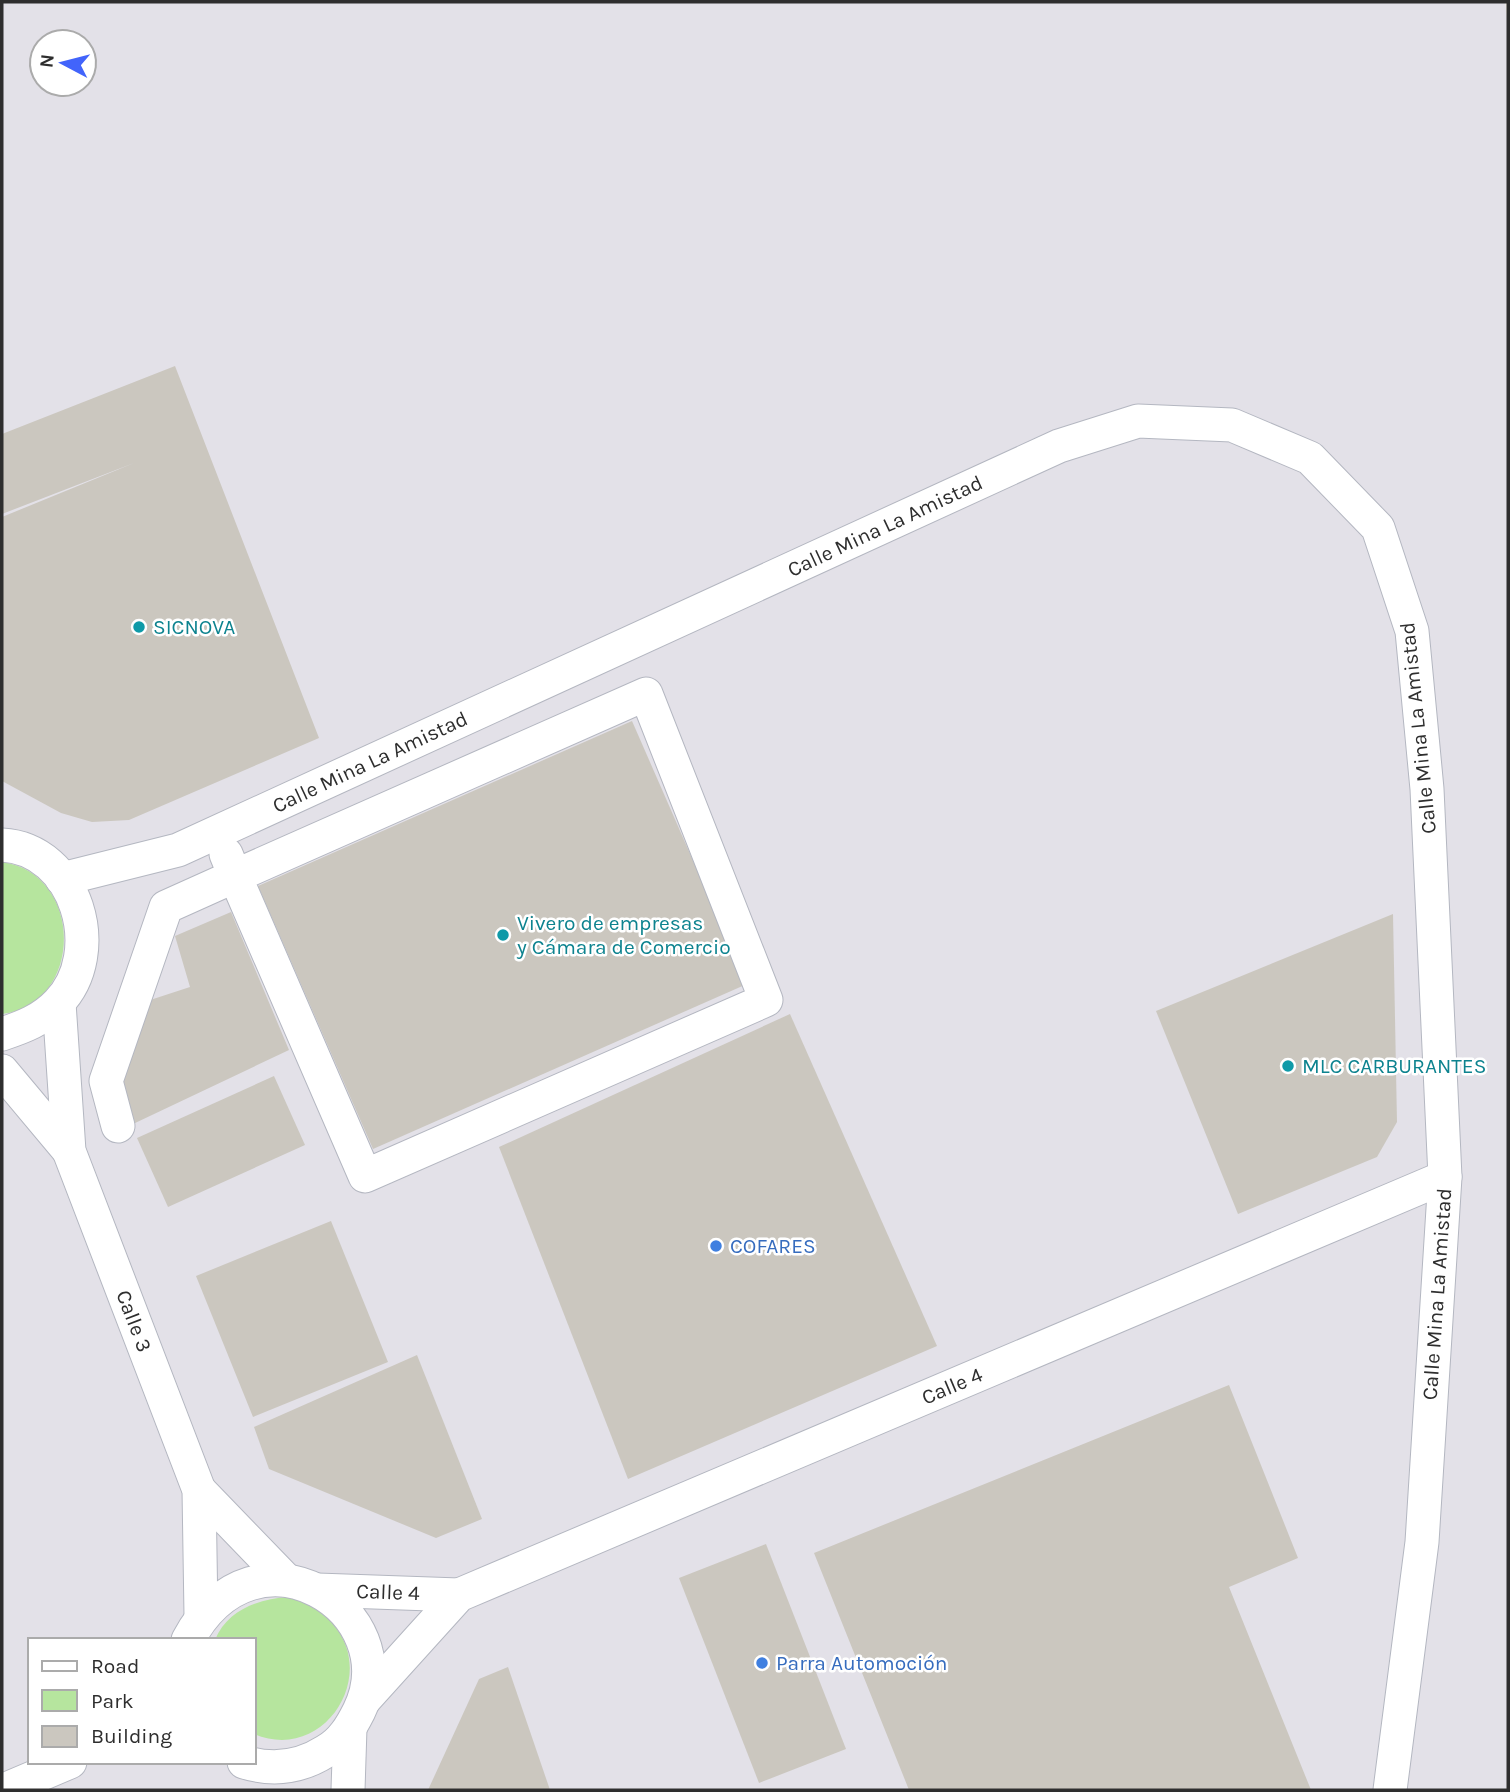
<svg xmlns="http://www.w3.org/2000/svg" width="1510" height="1792" viewBox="0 0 1510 1792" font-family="Karla,sans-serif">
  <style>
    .industrial { fill: #e3e1e8; fill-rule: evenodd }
    .green { fill: #b6e59e }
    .building { fill: #cbc7bf }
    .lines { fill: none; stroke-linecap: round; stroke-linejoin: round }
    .minor-casing { stroke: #b4b7c1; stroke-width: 35 }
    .minor { stroke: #fff; stroke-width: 33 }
    .culture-dot { fill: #0f9aa8; stroke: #fff; stroke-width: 2.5 }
    .shop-dot { fill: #3f7fe0; stroke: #fff; stroke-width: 2.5 }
    .labels { text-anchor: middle; stroke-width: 5; stroke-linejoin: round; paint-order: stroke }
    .street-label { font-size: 21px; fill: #2e2e2e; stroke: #fff }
    .culture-label { font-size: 21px; fill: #0d838f; stroke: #fff; text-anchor: start }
    .shop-label { font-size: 21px; fill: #366cbe; stroke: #fff; text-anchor: start }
  </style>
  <rect width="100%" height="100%" fill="#efe9e1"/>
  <path class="industrial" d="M 2,2 L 1505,2 L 1508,26 L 1508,1790 L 2,1790 ZM 42,42 L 84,42 L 84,84 L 42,84 ZM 30,1640 L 254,1640 L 254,1762 L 30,1762 Z"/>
  <g class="green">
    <path d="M 2,862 C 84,873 85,1004 2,1014 Z"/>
    <path d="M 288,1597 C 402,1632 339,1770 254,1734 L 254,1640 L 215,1640 C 227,1610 259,1599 288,1597 Z"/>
  </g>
  <g class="building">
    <polygon points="175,366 319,738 129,820 92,822 61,813 2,781 2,517 134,463 2,514 2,434"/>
    <polygon points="632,721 747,984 373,1149 258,886"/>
    <polygon points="231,912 289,1050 133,1124 116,1086 141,1003 190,987 175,936"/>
    <polygon points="1393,914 1397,1122 1377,1157 1238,1214 1156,1011"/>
    <polygon points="790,1014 937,1346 628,1479 499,1147"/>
    <polygon points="274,1076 305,1145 168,1207 137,1138"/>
    <polygon points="331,1221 388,1362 253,1417 196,1276"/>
    <polygon points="417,1355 482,1519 436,1538 269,1469 254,1427"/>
    <polygon points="1229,1385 1298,1558 1229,1587 1311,1790 909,1790 814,1553"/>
    <polygon points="766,1544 846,1749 759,1783 679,1578"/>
    <polygon points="508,1667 550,1790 428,1790 479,1679"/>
  </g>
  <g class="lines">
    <g class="minor-casing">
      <g id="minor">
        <polygon points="646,694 766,1000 365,1176 235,876"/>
        <path d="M 2,845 C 77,849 107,953 58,1003 C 42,1020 23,1027 2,1034"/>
        <polyline points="62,879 178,850 1059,446 1138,421 1232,425 1310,458 1378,528 1412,631 1427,789 1445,1177 1422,1542 1390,1790"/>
        <polyline points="59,1003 69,1151 199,1490 201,1615"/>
        <polyline points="2,1071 69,1151"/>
        <polyline points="118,1126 106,1081 166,907 235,876 226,854"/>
        <polyline points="199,1490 286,1580"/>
        <polyline points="317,1590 459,1595"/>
        <path d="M 188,1640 C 256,1513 408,1612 359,1711 C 351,1727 342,1742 326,1751 C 301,1767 273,1771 244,1762"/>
        <polyline points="365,1699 459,1595 1445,1177"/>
        <polyline points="4,1790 70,1762"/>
        <polyline points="348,1790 350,1728"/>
      </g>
    </g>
    <use href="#minor" class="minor"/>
  </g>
  <g class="culture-dot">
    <circle cx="139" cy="627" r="7"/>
    <circle cx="503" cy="935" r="7"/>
    <circle cx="1288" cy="1066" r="7"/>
  </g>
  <g class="shop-dot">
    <circle cx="716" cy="1246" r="7"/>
    <circle cx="762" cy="1663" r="7"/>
  </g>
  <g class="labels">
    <g class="street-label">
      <text transform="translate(885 526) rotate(-25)" y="7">Calle Mina La Amistad</text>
      <text transform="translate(1418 728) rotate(-96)" y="7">Calle Mina La Amistad</text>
      <text transform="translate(370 762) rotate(-25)" y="7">Calle Mina La Amistad</text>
      <text transform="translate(1437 1294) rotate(-86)" y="7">Calle Mina La Amistad</text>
      <text transform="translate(134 1321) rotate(69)" y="7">Calle 3</text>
      <text transform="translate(952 1386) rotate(-23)" y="7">Calle 4</text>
      <text transform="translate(388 1592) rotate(2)" y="7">Calle 4</text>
    </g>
    <g class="culture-label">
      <text x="153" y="634">SICNOVA</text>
      <text x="517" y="930">Vivero de empresas<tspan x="517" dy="24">y Cámara de Comercio</tspan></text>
      <text x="1302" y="1073">MLC CARBURANTES</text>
    </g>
    <g class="shop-label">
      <text x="730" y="1253">COFARES</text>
      <text x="776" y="1670">Parra Automoción</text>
    </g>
  </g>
  <rect width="1510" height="1792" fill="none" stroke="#2e2e2e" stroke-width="7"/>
  <rect x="28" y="1638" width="228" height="126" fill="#ffffff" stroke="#ababab" stroke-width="2"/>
  <rect x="42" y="1661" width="35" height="10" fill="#ffffff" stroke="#ababab" stroke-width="2"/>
  <text x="91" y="1673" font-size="21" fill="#2e2e2e">Road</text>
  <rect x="42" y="1690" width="35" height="21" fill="#b6e59e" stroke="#ababab" stroke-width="2"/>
  <text x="91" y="1708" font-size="21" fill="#2e2e2e">Park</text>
  <rect x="42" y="1726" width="35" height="21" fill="#cbc7bf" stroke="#ababab" stroke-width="2"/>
  <text x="91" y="1743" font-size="21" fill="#2e2e2e">Building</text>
  <g transform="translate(63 63) rotate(277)"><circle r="33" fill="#ffffff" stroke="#ababab" stroke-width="2"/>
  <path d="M0-5L12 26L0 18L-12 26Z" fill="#4264fb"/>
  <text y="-10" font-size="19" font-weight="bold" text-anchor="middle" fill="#2e2e2e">N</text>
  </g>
</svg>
